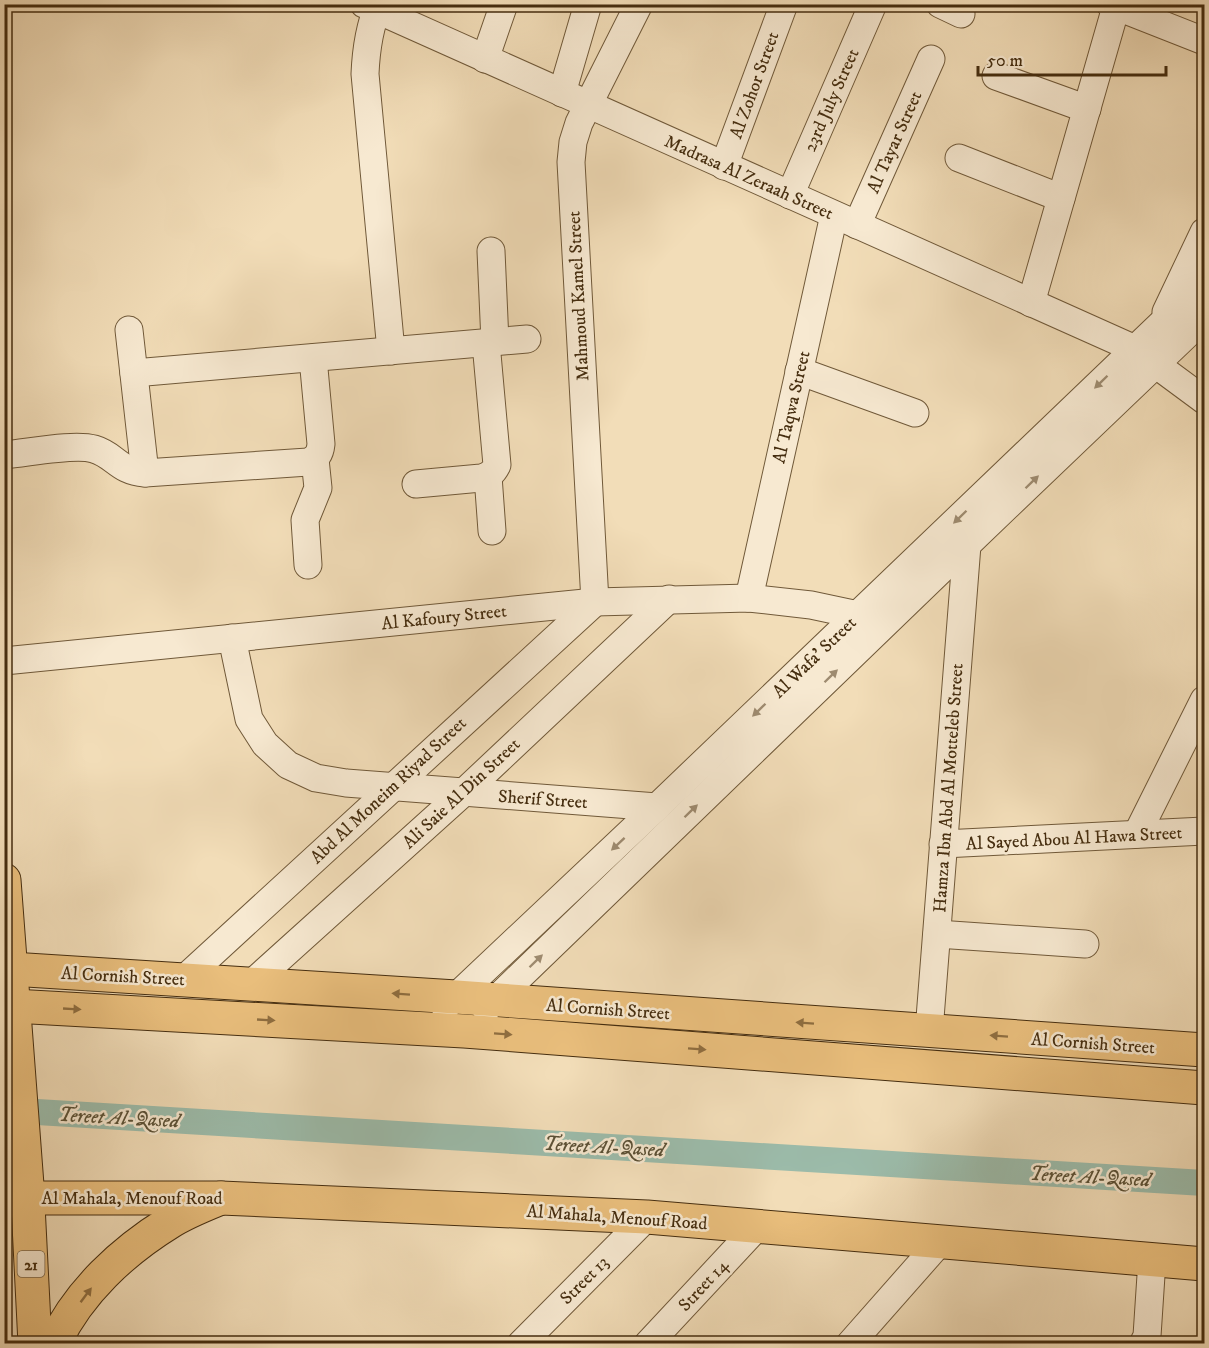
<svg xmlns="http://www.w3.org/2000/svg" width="1209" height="1348" viewBox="0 0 1209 1348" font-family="'IM FELL DW Pica',serif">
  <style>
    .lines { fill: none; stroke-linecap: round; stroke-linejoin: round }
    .canal { stroke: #9cbcab; stroke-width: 26 }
    .minor-casing { stroke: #705939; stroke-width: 29 }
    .major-casing { stroke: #452d0f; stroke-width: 35 }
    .highway-casing { stroke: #452d0f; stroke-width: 35 }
    .minor { stroke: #f7e9d1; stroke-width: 27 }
    .major { stroke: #e9be7c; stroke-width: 33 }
    .highway { stroke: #e9be7c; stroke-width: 33 }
    .oneway { fill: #9e8b70 }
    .oneway2 { fill: #8f6e40 }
    .labels { text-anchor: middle; stroke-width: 5; stroke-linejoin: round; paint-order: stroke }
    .shield { fill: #f7e9d1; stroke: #7a6549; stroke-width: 1.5 }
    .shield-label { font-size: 16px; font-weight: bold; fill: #452d0f }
    .street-label { font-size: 18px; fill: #452d0f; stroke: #f7e9d1 }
    .water-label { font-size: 20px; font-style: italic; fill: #5b5136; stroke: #f7e9d1 }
  </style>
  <rect width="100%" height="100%" fill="#f2ddb8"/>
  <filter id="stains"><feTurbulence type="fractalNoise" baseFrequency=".00333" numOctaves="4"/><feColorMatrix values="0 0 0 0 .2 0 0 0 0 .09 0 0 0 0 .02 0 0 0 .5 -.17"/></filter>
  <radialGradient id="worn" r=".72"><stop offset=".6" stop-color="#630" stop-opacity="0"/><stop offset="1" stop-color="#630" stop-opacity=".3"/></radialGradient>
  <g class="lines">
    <polyline class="canal" points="4,1110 1204,1183"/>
    <g class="minor-casing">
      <g id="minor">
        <polyline points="364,4 1135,349 1204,400"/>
        <path d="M 379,4 C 369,27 366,50 365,74 L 391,351"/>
        <polyline points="940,4 961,14"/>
        <polyline points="1110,4 1204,41"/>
        <polyline points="485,59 504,4"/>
        <polyline points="996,76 1087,109"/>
        <polyline points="562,93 588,4"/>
        <polyline points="959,158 1061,198"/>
        <polyline points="724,166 784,4"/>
        <polyline points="790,195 873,4"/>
        <polyline points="857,225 931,59"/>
        <polyline points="491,251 495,342"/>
        <polyline points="1031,303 1116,7"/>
        <polyline points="1166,312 1204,232"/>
        <polyline points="129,330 145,473"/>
        <polyline points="799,371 915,413"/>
        <polyline points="134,373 527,339"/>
        <path d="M 4,455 C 28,453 74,443 94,449 C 115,455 118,471 145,473 L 308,462 C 317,458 320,454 321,444 L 313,358"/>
        <polyline points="488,476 492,531"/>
        <path d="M 416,484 L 481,478 C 489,476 493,473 497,465 L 486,343"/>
        <polyline points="308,565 305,520 318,488 315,459"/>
        <polyline points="749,598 834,215"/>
        <polyline points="232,638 249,719 265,744 288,765 316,778 346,783 657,807"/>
        <polyline points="4,661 595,602 749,598 811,605 858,615 867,623"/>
        <polyline points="1137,834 1204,700"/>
        <polyline points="943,844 1204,831"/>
        <polyline points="937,934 1085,944"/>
        <polyline points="183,980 595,602 571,162 573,142 579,123 639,4"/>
        <polyline points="250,985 463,793 669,599"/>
        <polyline points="445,1007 657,807 1204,283"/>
        <polyline points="486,1009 977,535 1204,318"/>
        <polyline points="929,1031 967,545"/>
        <polyline points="521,1344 647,1217"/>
        <polyline points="648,1344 758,1226"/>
        <polyline points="850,1344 940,1242"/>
        <polyline points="1143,1344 1147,1336 1152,1260"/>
      </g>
    </g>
    <g class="major-casing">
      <g id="major">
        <polyline points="11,969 456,997 1204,1050"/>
        <polyline points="13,1006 464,1031 1204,1088"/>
        <polyline points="28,1198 221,1198 647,1217 1204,1264"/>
      </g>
    </g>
    <g class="highway-casing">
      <g id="highway">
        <polyline points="4,880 27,1185 35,1344"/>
        <path d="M 54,1344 C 78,1292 123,1251 170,1222 C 186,1212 204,1205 221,1198"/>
      </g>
    </g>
    <use href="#minor" class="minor"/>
    <use href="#major" class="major"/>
    <use href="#highway" class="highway"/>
  </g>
  <defs><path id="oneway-solid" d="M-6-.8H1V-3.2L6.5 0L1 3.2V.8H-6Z" transform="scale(1.5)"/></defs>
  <g class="oneway">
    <use href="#oneway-solid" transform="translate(1101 382) rotate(136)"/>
    <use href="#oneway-solid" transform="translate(1032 482) rotate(-44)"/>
    <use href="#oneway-solid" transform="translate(960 517) rotate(136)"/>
    <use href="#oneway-solid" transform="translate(831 676) rotate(-44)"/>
    <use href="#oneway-solid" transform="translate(759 710) rotate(136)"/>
    <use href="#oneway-solid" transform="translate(691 811) rotate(-44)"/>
    <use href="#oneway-solid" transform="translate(618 844) rotate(137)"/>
    <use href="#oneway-solid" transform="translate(536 961) rotate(-44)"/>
  </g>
  <g class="oneway2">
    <use href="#oneway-solid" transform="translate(401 994) rotate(-176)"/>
    <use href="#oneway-solid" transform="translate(72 1009) rotate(3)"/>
    <use href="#oneway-solid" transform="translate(266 1020) rotate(3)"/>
    <use href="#oneway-solid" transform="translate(805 1023) rotate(-176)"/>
    <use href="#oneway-solid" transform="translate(503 1034) rotate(4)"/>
    <use href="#oneway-solid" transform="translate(999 1036) rotate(-176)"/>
    <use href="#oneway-solid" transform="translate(697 1049) rotate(4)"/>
    <use href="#oneway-solid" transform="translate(86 1295) rotate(-53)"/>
  </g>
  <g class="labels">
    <rect class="shield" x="17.5" y="1251" width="27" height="26" rx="4.5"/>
    <g class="shield-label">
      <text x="31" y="1270">21</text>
    </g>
    <g class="street-label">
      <text transform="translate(754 85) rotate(-70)" y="6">Al Zohor Street</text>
      <text transform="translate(831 100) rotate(-66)" y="6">23rd July Street</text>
      <text transform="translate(894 142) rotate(-66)" y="6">Al Tayar Street</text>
      <text transform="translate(749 177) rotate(24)" y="6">Madrasa Al Zeraah Street</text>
      <text transform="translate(578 296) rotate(-93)" y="6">Mahmoud Kamel Street</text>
      <text transform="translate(791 407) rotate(-77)" y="6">Al Taqwa Street</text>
      <text transform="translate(444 617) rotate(-6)" y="6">Al Kafoury Street</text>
      <text transform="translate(814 657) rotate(-44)" y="6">Al Wafa' Street</text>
      <text transform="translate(948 788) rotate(-86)" y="6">Hamza Ibn Abd Al Motteleb Street</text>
      <text transform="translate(388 790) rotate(-43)" y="6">Abd Al Moneim Riyad Street</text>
      <text transform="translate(461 793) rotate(-43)" y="6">Ali Saie Al Din Street</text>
      <text transform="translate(543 799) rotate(4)" y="6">Sherif Street</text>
      <text transform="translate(1074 838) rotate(-3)" y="6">Al Sayed Abou Al Hawa Street</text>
      <text transform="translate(123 976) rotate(3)" y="6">Al Cornish Street</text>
      <text transform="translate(608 1009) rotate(4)" y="6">Al Cornish Street</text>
      <text transform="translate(1093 1043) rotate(4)" y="6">Al Cornish Street</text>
      <text x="132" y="1204">Al Mahala, Menouf Road</text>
      <text transform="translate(617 1217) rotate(4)" y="6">Al Mahala, Menouf Road</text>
      <text transform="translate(584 1280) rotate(-45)" y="6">Street 13</text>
      <text transform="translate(703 1285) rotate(-47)" y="6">Street 14</text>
    </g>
    <g class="water-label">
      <text transform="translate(119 1117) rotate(3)" y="7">Tereet Al-Qased</text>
      <text transform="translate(604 1146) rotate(3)" y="7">Tereet Al-Qased</text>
      <text transform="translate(1090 1176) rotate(3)" y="7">Tereet Al-Qased</text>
    </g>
  </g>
  <rect width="1209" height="1348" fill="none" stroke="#f2ddb8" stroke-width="24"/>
  <rect x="6" y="6" width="1197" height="1336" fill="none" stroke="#452d0f" stroke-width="3"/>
  <rect x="12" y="12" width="1185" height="1324" fill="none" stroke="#452d0f" stroke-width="1.5"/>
  <path d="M978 66v9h188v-9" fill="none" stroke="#452d0f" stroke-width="3"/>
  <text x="987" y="66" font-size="18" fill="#452d0f" stroke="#f7e9d1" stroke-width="4.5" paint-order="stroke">50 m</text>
  <rect width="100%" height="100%" filter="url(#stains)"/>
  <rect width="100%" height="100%" fill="url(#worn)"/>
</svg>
